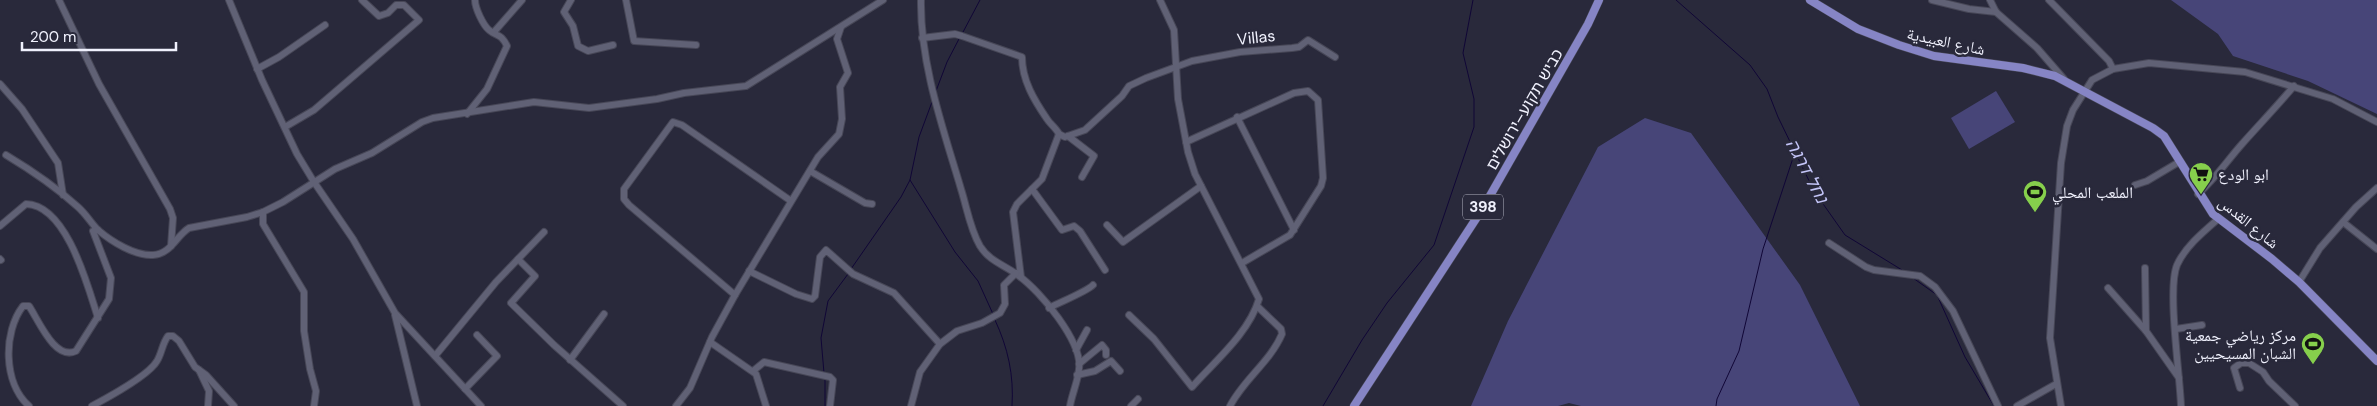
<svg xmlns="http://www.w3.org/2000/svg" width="2377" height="406" viewBox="0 0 2377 406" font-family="'DM Sans','Noto Naskh Arabic','Noto Sans Hebrew',sans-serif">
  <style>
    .green { fill: #474578 }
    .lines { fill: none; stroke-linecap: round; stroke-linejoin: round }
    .stream { stroke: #100636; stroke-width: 1 }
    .minor-casing { stroke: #474757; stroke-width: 8 }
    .major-casing { stroke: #474757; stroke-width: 9 }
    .minor { stroke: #606175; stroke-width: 6 }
    .major { stroke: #8685c5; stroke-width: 8 }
    .labels { text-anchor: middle; stroke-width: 5; stroke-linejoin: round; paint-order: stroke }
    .shield { fill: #29293b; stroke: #b4b5c3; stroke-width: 1 }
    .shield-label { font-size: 15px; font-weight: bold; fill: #f0f1fd }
    .street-label { font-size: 16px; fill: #f0f1fd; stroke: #29293b }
    .poi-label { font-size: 16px; fill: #f0f1fd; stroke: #29293b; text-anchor: start }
    .water-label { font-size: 18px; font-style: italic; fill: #c3c4f7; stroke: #29293b }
  </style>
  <rect width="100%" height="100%" fill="#29293b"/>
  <g class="green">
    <polygon points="2171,0 2377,0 2377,114 2308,81 2233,56 2218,34"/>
    <polygon points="1996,91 2015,122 1969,149 1951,118"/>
    <polygon points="1645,118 1691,133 1800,285 1860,406 1581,406 1569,403 1558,406 1471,406 1508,321 1598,147"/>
  </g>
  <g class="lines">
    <g class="stream">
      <polyline points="1676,0 1750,65 1767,89 1778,117 1814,191 1845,235 1902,270"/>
      <polyline points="962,34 980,0"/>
      <polyline points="936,91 947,62 960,37"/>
      <polyline points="910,180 955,252 978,281 993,314"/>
      <polyline points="851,269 901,197 910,180 919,137 932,102"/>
      <polyline points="1913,278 1937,295 1965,357 1994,406"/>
      <path d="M 995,320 C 1008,348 1014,375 1012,406"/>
      <polyline points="824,373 821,338 828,301 848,274"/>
      <polyline points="825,379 825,406"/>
      <polyline points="1323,406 1362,340 1387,303 1434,245 1474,127 1474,99 1463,53 1473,0"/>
      <polyline points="1716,406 1717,399 1739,351 1763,249 1795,152"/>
    </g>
    <g class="minor-casing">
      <g id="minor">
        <polyline points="59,0 99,84 170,209 173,218 171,246"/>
        <polyline points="229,0 262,80 297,154 314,182 353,239 395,313 481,406"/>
        <polyline points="571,0 564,12 573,26 578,46 588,51 613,45"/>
        <polyline points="626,0 634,41 696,45"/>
        <path d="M 921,0 C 920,64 943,128 961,189 C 967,208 970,229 980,246 C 990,262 1005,265 1019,276 C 1040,291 1083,342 1079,369 C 1078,381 1072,394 1070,406"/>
        <polyline points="1932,0 1969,9 1996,12"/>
        <polyline points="1990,0 1996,12 2037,48 2064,79"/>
        <polyline points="2049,0 2109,61 2113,69"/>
        <polyline points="494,32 522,0"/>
        <path d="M 922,38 L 955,34 L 962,36 L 1022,57 C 1022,80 1034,100 1047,119 C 1050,124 1056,128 1059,134"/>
        <polyline points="257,69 279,57 325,25"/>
        <polyline points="0,84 22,109 58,163 63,195"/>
        <path d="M 467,114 L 487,89 L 507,46 C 501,33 497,37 489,30 C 483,25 475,8 475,0"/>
        <polyline points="1237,117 1294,230"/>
        <polyline points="285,127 314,110 419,20 404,5 396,5 388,13 379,16 362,0"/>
        <polyline points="1068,136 1094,156 1082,177"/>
        <polyline points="1186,142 1294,93 1308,91 1318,100 1323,178 1321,186 1290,235 1242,263"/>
        <path d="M 6,155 C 31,170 56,187 78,207 C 86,214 91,223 98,230 C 112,242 135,256 153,255 C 171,254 176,236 189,228 L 247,217 L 263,212 L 283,202 L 335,169 L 372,153 L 422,122 L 433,118 L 534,102 L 589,108 L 657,99 L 684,93 L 746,86 L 883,0"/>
        <polyline points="810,171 865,203 872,204"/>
        <polyline points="2135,185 2147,181 2179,162"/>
        <polyline points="1032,189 1062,230 1074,226 1080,231 1105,270"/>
        <path d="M 2198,194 C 2215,179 2227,161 2242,144 C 2259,125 2277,106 2294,86"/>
        <polyline points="263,212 263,224 304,292 304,331 310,369 316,391 314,406"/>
        <polyline points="2343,222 2377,249"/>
        <polyline points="1107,225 1123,242 1201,186"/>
        <path d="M 0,226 L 26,204 C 67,205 88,287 98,318"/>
        <polyline points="1829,243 1866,267 1874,270 1920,276 1935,287 1953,311 1998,406"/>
        <polyline points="0,259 1,260"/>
        <polyline points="518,259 535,276 511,303 554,345 623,406"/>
        <polyline points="2145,268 2146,331 2179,378"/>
        <polyline points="749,271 796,294 812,299 815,296 820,257 826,250 853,274 894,293 940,344"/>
        <polyline points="1021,277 1013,212 1017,204 1042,179 1059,134 1065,137 1085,130 1122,96 1129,86 1146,78 1192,61 1240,52 1292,48 1299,47 1308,40 1335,57"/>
        <polyline points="2299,282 2320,248 2356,207 2377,188"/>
        <polyline points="2108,288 2146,331"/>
        <polyline points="735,295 629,205 624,199 624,189 673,122 682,125 791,201"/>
        <path d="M 1049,308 C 1060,302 1086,292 1093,285"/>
        <polyline points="395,315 417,406"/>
        <path d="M 1129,315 L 1154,339 L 1192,387 C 1215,361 1249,333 1259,299 L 1195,174 L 1188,152 L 1178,99 L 1174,30 L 1160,0"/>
        <polyline points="2176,329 2202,325"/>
        <polyline points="710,342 756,374 766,406"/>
        <polyline points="1076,350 1087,330"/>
        <polyline points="435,356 496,282 544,232"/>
        <polyline points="570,360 604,314"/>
        <polyline points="1079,364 1102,345 1106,350 1106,355"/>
        <polyline points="199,370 209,391 208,406"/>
        <polyline points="753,371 764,362 830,377 833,380 830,406"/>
        <polyline points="1077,375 1095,371 1111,361 1120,371"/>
        <polyline points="2240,388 2234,368 2241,363 2249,363 2263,372 2269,381 2295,406"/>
        <polyline points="465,389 497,356 477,335"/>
        <path d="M 29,406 C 3,383 3,332 23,306 L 29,306 C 39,321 55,361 76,351 L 109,299 L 111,278 L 93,231 L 98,230"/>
        <path d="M 92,406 C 107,398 149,375 157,361 C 162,353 162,344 168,336 L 173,336 L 179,341 L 195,367 L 206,375 L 234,406"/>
        <polyline points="676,406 690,388 712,337 735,295 818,157 839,134 842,119 840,87 848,73 837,39 841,27"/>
        <polyline points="911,406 920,372 940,344 957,331 982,323 1000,313 1005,304 1004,285 1016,273"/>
        <polyline points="1131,406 1138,399"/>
        <path d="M 1230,406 C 1244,379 1270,362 1282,334 L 1281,329 L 1257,306"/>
        <polyline points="2017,406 2056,384"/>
        <polyline points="2061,406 2050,338 2061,163 2067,126 2073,110 2092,80 2113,69 2149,63 2245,72 2333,99 2377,122"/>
        <path d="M 2181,406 C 2180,375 2167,289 2177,265 C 2185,247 2203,232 2218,219"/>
      </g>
    </g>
    <g class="major-casing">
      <g id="major">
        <polyline points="1810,0 1858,29 1899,45 1934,56 2023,68 2055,76 2153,128 2164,136 2213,214 2272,259 2299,282 2377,361"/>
        <polyline points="1354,406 1483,208 1588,24 1599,0"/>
      </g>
    </g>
    <use href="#minor" class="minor"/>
    <use href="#major" class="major"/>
  </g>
  <defs>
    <g id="supermarket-pin" transform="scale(1.25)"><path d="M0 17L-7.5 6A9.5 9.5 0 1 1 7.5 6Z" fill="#86cf4c" stroke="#29293b"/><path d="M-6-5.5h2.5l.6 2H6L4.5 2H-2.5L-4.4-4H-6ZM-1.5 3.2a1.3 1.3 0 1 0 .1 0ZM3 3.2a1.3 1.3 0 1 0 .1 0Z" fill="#111"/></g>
    <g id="stadium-pin" transform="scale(1.25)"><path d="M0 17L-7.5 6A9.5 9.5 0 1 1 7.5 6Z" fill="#86cf4c" stroke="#29293b"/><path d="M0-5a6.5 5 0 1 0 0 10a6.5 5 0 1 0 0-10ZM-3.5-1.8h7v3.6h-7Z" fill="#111"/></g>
  </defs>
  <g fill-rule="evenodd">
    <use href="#supermarket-pin" x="2201" y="174"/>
    <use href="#stadium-pin" x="2035" y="192"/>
    <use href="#stadium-pin" x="2313" y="344"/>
  </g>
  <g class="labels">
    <rect class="shield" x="1463" y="194.5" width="40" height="25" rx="4"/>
    <g class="shield-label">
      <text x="1483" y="212">398</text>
    </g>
    <g class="street-label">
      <text transform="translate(1256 37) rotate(-6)" y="6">Villas</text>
      <text transform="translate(1946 41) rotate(12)" y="6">شارع العبيدية</text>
      <text transform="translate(1524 109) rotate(-60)" y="6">כביש תקוע–ירושלים</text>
      <text transform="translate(2249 222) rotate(39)" y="6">شارع القدس</text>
    </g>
    <g class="poi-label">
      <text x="2218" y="180">ابو الودع</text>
      <text x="2052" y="198">الملعب المحلي</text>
      <text x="2296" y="341" text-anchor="end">مركز رياضي جمعية<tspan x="2296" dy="18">الشبان المسيحيين</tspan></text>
    </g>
    <g class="water-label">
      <text transform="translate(1807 171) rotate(62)" y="6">נחל דרגה</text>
    </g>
  </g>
  <path d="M22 42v8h154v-8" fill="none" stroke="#f0f1fd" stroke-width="2.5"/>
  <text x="30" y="42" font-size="15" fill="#f0f1fd" stroke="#29293b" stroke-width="4" paint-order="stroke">200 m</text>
</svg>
